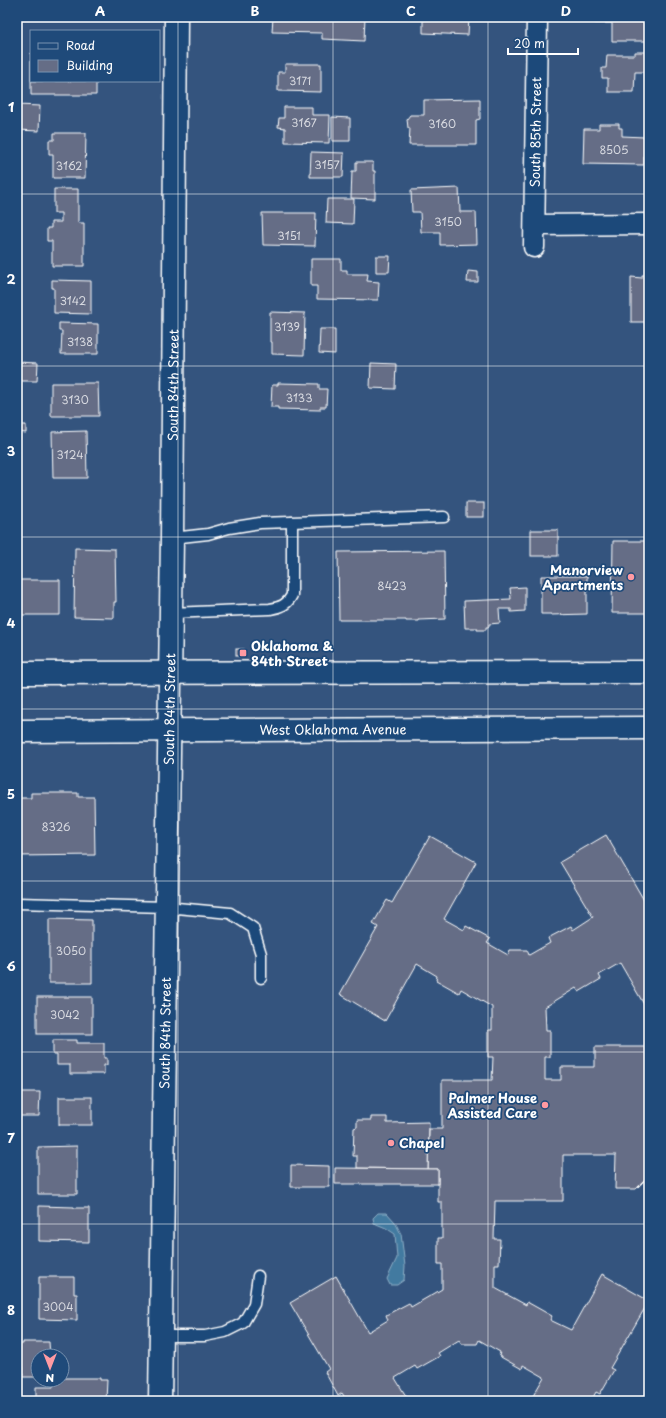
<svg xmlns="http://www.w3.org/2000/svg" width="666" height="1418" viewBox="0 0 666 1418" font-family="'Playpen Sans',sans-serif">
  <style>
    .water { fill: #437aa0; stroke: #8eafc6 }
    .building { fill: #656d86; stroke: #fff }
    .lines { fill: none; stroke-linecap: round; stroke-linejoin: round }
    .service-casing { stroke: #fff; stroke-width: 13 }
    .minor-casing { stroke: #fff; stroke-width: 23 }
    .tertiary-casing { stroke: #fff; stroke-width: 25 }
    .secondary-casing { stroke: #fff; stroke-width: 25 }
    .service { stroke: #1f4a7a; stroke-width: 10 }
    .minor { stroke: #1f4a7a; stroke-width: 20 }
    .tertiary { stroke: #1f4a7a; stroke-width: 22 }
    .secondary { stroke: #1f4a7a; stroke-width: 22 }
    .grid { fill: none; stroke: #fff; stroke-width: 1; stroke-opacity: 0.55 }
    .poi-dot { fill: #ff9aa2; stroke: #1f4a7a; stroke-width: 1.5 }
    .labels { text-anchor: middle; stroke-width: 3.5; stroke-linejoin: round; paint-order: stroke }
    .number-label { font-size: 11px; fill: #d8dae1 }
    .street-label { font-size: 13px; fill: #fff; stroke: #1f4a7a }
    .poi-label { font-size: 13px; font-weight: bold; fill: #fff; stroke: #1f4a7a; text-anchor: end }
    .neatline { fill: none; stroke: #fff; stroke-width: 1.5 }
    .grid-label { font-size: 13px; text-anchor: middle; font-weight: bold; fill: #fff }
  </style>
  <rect width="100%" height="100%" fill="#34547e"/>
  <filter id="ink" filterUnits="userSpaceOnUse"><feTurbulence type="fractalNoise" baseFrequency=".025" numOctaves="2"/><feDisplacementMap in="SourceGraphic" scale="8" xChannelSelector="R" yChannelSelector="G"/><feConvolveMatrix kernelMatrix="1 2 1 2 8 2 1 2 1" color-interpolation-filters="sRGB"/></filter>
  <g filter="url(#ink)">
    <polygon class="water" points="378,1213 387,1213 395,1222 401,1234 405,1266 404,1280 397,1285 390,1285 387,1279 397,1258 395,1234 386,1228 374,1223 373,1218"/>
    <g class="building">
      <polygon points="273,17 365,17 364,41 322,39 322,33 272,32"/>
      <polygon points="423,17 480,17 469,17 468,35 423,33"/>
      <polygon points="595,17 649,17 649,41 612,41 612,23 595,23"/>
      <polygon points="635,52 649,52 649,72 635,72 634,92 608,92 608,78 602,78 602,68 606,68 607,55 635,55"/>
      <polygon points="31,53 31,81 96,81 96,95 31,95"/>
      <polygon points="285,64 321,64 321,92 278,91 278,72 285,72"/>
      <polygon points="480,99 480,119 476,120 476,145 409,145 410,128 408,128 407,119 410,115 424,115 424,100"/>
      <polygon points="17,105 40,106 39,131 17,130"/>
      <polygon points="284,107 312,107 312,115 330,115 329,143 285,142 285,128 278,127 279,118 284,118"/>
      <polygon points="332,117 350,118 350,141 332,141"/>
      <polygon points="599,124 619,124 619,128 622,128 622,136 644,137 644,165 583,164 584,129 599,129"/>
      <polygon points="54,133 86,133 85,178 53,178 53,154 49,154 49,140 54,140"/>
      <polygon points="311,152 344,153 343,177 310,177"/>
      <polygon points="356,162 373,162 373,171 375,171 375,199 351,198 352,171 356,171"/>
      <polygon points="459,188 460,212 476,212 477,244 440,245 440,232 421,232 420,212 412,212 411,190"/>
      <polygon points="54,189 78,189 78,223 84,223 84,266 52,266 52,241 47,241 47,228 51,228 51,222 61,222 61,213 54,213"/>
      <polygon points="327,199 354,199 353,224 326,223"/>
      <polygon points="262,213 316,213 315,246 263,245"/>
      <polygon points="376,256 390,256 389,272 376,272"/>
      <polygon points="311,259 341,259 341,270 347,270 347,274 368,274 367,281 379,282 378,300 317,299 317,286 311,286"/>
      <polygon points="468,271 478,272 478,282 467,282"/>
      <polygon points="642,275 649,275 649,322 631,322 631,277 642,278"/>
      <polygon points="52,280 91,281 91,314 54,313 54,288 52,288"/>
      <polygon points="270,312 305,313 304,355 272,354 272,342 270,342"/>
      <polygon points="59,323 98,324 98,354 61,354 62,331 59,331"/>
      <polygon points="320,329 335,329 335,354 319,353"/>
      <polygon points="17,362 38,363 37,381 17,381"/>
      <polygon points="371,363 396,364 395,389 370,388"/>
      <polygon points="51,383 98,383 99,416 51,416"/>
      <polygon points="278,383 319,384 319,389 327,389 326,407 320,407 320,410 278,409 278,407 271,407 272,385 278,385"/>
      <polygon points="17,425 26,425 26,433 17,432"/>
      <polygon points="86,431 87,478 53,478 52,432"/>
      <rect x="466" y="503" width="18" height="14"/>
      <rect x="531" y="530" width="27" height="26"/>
      <polygon points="613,541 649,541 649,613 612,613"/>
      <polygon points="75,548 115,549 116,602 114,602 114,618 74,617"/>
      <polygon points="444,551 445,619 419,620 419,621 406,621 406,620 339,620 338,552"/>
      <polygon points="541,576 587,576 587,614 551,615 551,614 541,614"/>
      <polygon points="19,580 60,580 60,615 18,615 17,590 19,590"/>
      <polygon points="525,587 525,611 511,612 511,609 499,609 500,623 489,624 489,627 486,627 486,630 477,630 477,628 465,628 464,601 511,599 510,588"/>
      <rect x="236" y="649" width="8" height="7"/>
      <polygon points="31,793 78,793 78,797 94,797 95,855 17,856 17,798 31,798"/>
      <polygon points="606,835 645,902 649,900 649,1013 620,963 599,975 601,979 579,992 576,988 545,1007 546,1030 550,1030 550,1057 545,1057 545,1080 561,1080 561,1067 595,1067 595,1047 649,1047 649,1176 636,1189 615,1189 616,1155 563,1155 563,1201 495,1201 494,1239 500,1239 499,1264 495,1264 495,1288 526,1305 527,1302 552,1316 550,1320 571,1330 602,1274 649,1301 610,1368 614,1370 600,1394 596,1392 591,1401 530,1401 544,1377 523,1365 522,1369 499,1356 500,1352 479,1340 477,1344 462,1344 459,1340 438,1353 440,1356 417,1369 415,1366 395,1378 409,1401 347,1401 342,1393 338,1396 325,1372 329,1369 290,1303 336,1276 368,1332 388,1320 386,1315 409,1303 411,1307 442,1289 442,1264 438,1264 438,1238 442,1238 442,1202 438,1202 438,1169 428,1169 429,1129 442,1129 442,1080 492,1080 493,1057 488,1057 488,1030 492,1030 492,1007 461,989 459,993 436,980 437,976 417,964 385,1021 340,994 378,927 373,924 387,900 392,903 430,836 476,862 444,919 464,930 466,926 490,939 487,943 508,955 510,950 527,950 529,955 550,943 548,938 571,926 573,930 593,917 560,862"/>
      <polygon points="49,919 92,920 92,983 49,983"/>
      <rect x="37" y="997" width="55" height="37"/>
      <polygon points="53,1040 77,1040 77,1043 104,1043 104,1058 107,1058 107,1065 104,1065 104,1074 70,1074 70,1065 57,1065 57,1055 53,1055"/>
      <polygon points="17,1092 40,1092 39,1116 17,1116"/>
      <rect x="59" y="1097" width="33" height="28"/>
      <polygon points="371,1117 387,1117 387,1123 429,1122 428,1169 357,1168 357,1156 353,1156 354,1128 357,1127 357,1120 371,1120"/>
      <polygon points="77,1146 77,1194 38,1194 38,1147"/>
      <polygon points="291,1165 329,1166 329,1187 291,1187"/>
      <polygon points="335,1168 438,1169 438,1184 335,1184"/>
      <polygon points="39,1206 74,1207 74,1208 89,1208 89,1242 39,1241"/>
      <polygon points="39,1277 74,1277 74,1294 77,1294 77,1320 39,1319"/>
      <polygon points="23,1342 49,1342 50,1356 38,1356 38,1377 23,1377 23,1367 17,1367 17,1344 23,1344"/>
      <polygon points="62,1378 100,1378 100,1380 107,1380 106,1401 36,1401 36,1387 53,1387 53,1380 62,1380"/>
    </g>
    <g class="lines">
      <g class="service-casing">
        <g id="service">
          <polyline points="172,538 208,534 229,528 260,523 444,517"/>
          <path d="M 171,613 L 270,609 C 281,607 287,605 292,595 L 292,522"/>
          <polyline points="17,903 166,907 230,913 253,928 261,954 261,978"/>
          <polyline points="161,1336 205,1336 225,1332 243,1323 254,1304 258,1276"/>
        </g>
      </g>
      <g class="minor-casing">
        <g id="minor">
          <polyline points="535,225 649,224"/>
          <path id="s1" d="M 534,247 L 537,17"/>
        </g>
      </g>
      <g class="tertiary-casing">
        <g id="tertiary">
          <path id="s2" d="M 160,1401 L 172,538 L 176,17"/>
        </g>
      </g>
      <g class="secondary-casing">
        <g id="secondary">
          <polyline points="17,673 649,672"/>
          <path id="s3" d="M 17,731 L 649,728"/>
        </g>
      </g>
      <use href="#service" class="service"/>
      <use href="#minor" class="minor"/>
      <use href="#tertiary" class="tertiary"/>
      <use href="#secondary" class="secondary"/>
    </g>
  </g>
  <path class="grid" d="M 178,17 L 178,1401M 333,17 L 333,1401M 488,17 L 488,1401M 17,194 L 649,194M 17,366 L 649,366M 17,537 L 649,537M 17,709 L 649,709M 17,881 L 649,881M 17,1052 L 649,1052M 17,1224 L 649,1224"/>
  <g class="poi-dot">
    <circle cx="631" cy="577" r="4"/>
    <rect x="239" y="649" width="8" height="8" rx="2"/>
    <circle cx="545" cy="1105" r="4"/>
    <circle cx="391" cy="1143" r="4"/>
  </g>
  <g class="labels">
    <g class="number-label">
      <text x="300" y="85">3171</text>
      <text x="304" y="127">3167</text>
      <text x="442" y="128">3160</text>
      <text x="614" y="154">8505</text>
      <text x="327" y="169">3157</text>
      <text x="69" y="170">3162</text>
      <text x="448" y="226">3150</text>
      <text x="289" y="240">3151</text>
      <text x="73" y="305">3142</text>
      <text x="287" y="331">3139</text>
      <text x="80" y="346">3138</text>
      <text x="299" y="402">3133</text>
      <text x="75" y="404">3130</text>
      <text x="70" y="459">3124</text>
      <text x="392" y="590">8423</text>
      <text x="56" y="831">8326</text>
      <text x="71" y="955">3050</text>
      <text x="65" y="1019">3042</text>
      <text x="58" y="1311">3004</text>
    </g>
    <g class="street-label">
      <text dy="5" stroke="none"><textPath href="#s1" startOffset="115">South 85th Street</textPath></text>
      <text dy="5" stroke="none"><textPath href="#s2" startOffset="1016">South 84th Street</textPath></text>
      <text dy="5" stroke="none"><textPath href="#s2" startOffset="692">South 84th Street</textPath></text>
      <text dy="5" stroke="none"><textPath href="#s3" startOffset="316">West Oklahoma Avenue</textPath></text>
      <text dy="5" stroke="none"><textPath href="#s2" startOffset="368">South 84th Street</textPath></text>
    </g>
    <g class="poi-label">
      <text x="623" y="575">Manorview<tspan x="623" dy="15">Apartments</tspan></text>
      <text x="251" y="651" text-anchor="start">Oklahoma &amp;<tspan x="251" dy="15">84th Street</tspan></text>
      <text x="537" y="1103">Palmer House<tspan x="537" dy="15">Assisted Care</tspan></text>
      <text x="399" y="1148" text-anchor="start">Chapel</text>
    </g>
  </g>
  <rect width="666" height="1418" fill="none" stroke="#1f4a7a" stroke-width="44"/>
  <rect x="30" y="30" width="130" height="52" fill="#1f4a7a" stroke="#7992af"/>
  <rect x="38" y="43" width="20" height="6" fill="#1f4a7a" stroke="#7992af"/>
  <text x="66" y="50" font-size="12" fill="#ffffff">Road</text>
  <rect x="38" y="60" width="20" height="12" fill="#656d86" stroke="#7992af"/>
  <text x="66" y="70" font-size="12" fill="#ffffff">Building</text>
  <g transform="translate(50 1368) rotate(180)"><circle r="19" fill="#1f4a7a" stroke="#7992af"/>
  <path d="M0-3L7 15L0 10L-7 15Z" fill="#ff9aa2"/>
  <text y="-6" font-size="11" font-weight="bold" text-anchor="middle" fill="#ffffff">N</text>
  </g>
  <path d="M508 48v6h70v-6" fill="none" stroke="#ffffff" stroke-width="2"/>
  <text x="514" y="48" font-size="12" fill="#ffffff" stroke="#1f4a7a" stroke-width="3" paint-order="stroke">20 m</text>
  <rect x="22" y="22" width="622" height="1374" class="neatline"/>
  <g class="grid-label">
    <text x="100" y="16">A</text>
    <text x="255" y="16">B</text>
    <text x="411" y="16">C</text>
    <text x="566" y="16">D</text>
    <text x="11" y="112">1</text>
    <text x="11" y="284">2</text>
    <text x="11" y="456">3</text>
    <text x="11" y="628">4</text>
    <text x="11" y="799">5</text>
    <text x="11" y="971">6</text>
    <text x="11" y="1143">7</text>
    <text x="11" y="1315">8</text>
  </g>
</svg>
